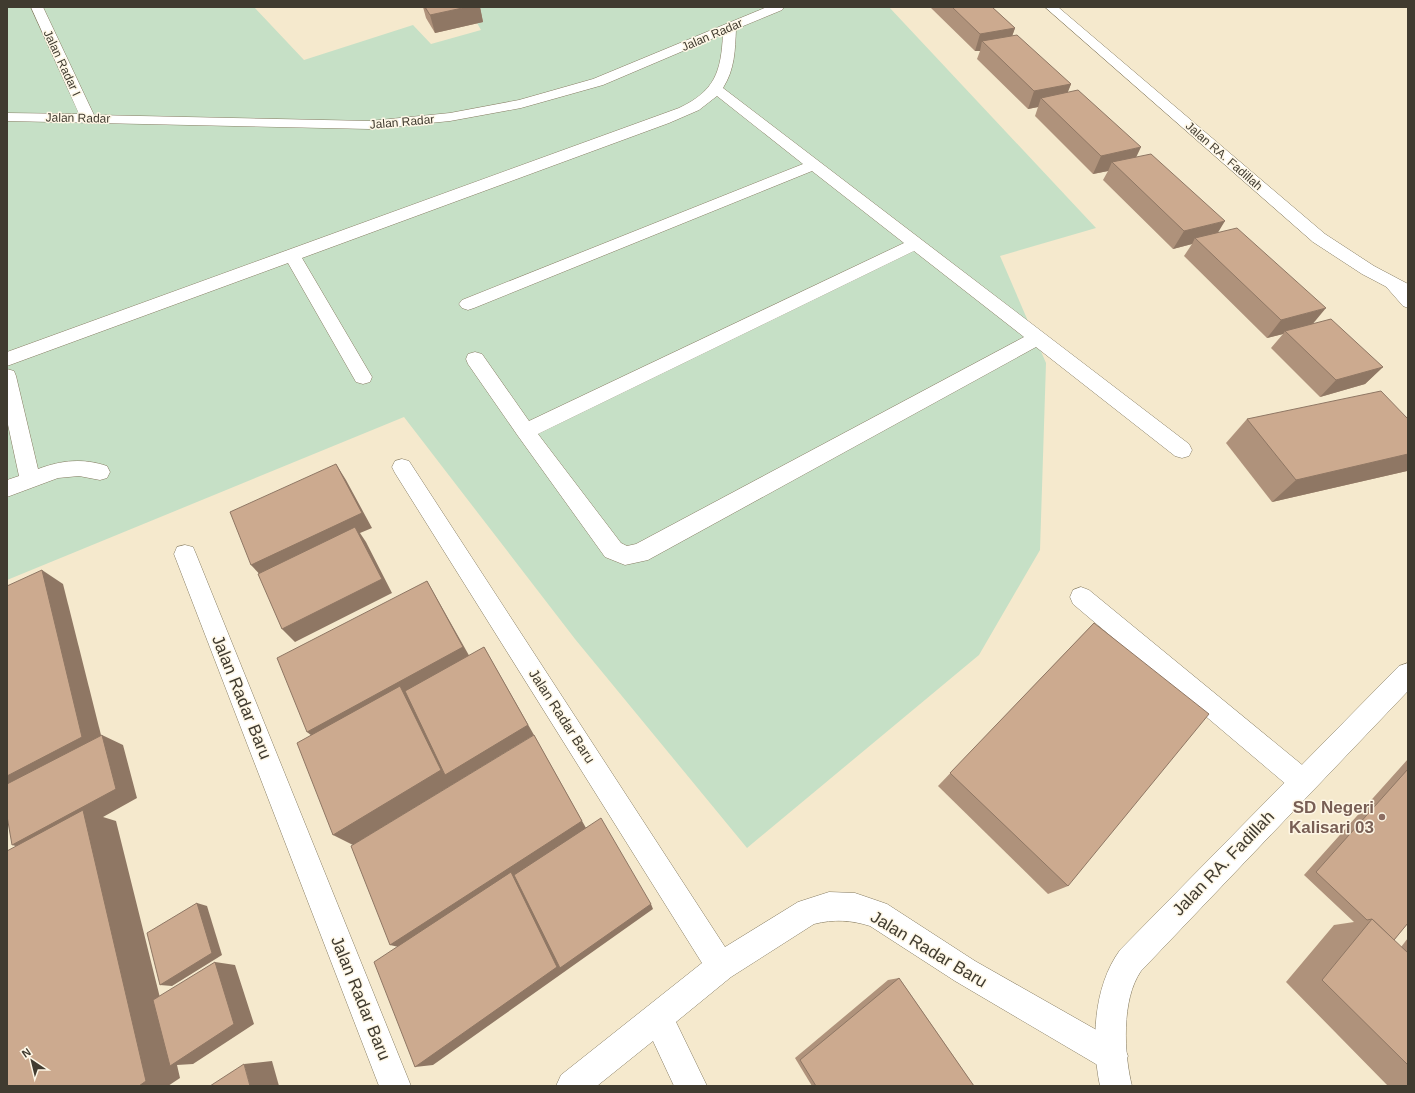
<svg xmlns="http://www.w3.org/2000/svg" width="1415" height="1093" viewBox="0 0 1415 1093" font-family="Helvetica,sans-serif">
  <style>
    .green { fill: #c6e0c6 }
    .lines { fill: none; stroke-linecap: round; stroke-linejoin: round }
    .lane-casing { stroke: #867c62; stroke-width: 1 }
    .street-casing { stroke: #867c62; stroke-width: 1 }
    .secondary-casing { stroke: #867c62; stroke-width: 1 }
    .lane { fill: #fff; fill-rule: evenodd }
    .street { fill: #fff; fill-rule: evenodd }
    .secondary { fill: #fff; fill-rule: evenodd }
    .wall { fill: #af927b }
    .shaded-wall { fill: #8f7764 }
    .building { fill: #ccaa8f; stroke: #8f7764 }
    .education-dot { fill: #8d6e63; stroke: #fef7e6; stroke-width: 1.5 }
    .labels { text-anchor: middle; stroke-width: 3; stroke-linejoin: round; paint-order: stroke }
    .far-street-label { font-size: 12px; fill: #403b30; stroke: #fef7e6 }
    .street-label { font-size: 14px; fill: #403b30; stroke: #fef7e6 }
    .near-street-label { font-size: 17px; fill: #403b30; stroke: #fef7e6 }
    .near-education-label { font-size: 17px; font-weight: bold; fill: #785e54; stroke: #fef7e6; text-anchor: end }
  </style>
  <rect width="100%" height="100%" fill="#f5e9cd"/>
  <polygon class="green" points="7,7 254,7 304,60 413,25 431,44 481,30 468,7 889,7 1096,228 1000,256 1046,363 1040,550 979,655 747,848 575,639 404,417 7,580"/>
  <g class="lines">
    <g class="lane-casing">
      <polygon id="lane" points="1389,277 1394,279 1408,294 1408,308 1403,306 1382,282 1384,279"/>
    </g>
    <g class="street-casing">
      <g id="street">
        <path d="M 31,7 L 43,7 L 94,115 L 370,121 L 450,113 L 519,100 L 593,79 L 767,7 L 784,7 L 782,10 L 736,29 C 735,50 735,69 723,88 L 1189,444 L 1192,450 L 1189,456 L 1182,458 L 1175,456 L 1036,347 L 648,560 L 625,565 L 605,557 L 518,436 L 468,364 L 466,359 L 468,354 L 475,352 L 482,354 L 529,421 L 904,243 L 812,171 L 474,308 L 468,310 L 462,308 L 459,304 L 462,300 L 803,164 L 717,96 L 699,110 L 669,123 L 302,258 L 372,377 L 370,382 L 363,384 L 356,382 L 288,263 L 7,366 L 7,352 L 679,108 C 715,91 721,72 723,34 L 603,85 L 521,108 L 450,121 L 370,129 L 7,121 L 7,113 L 79,114 ZM 914,251 L 1024,337 L 636,544 L 627,546 L 621,543 L 538,434 Z"/>
        <path d="M 7,369 L 14,371 L 16,376 L 38,469 C 62,460 83,458 107,466 L 110,472 L 107,478 L 100,480 L 79,476 L 58,478 L 7,497 L 7,480 L 19,476 L 7,420 Z"/>
        <path d="M 402,459 L 409,461 L 725,947 L 798,902 L 829,892 L 855,893 L 887,904 L 975,961 L 1123,1045 L 1128,1056 L 1123,1067 L 1112,1072 L 1101,1067 L 955,981 L 870,926 C 851,920 834,919 814,924 L 731,977 L 676,1022 L 707,1086 L 674,1086 L 653,1041 L 597,1086 L 556,1086 L 561,1075 L 702,963 L 395,473 L 392,467 L 395,461 Z"/>
        <polygon points="185,545 193,547 196,554 411,1086 379,1086 174,554 177,547"/>
        <polygon points="1081,587 1089,590 1312,773 1316,782 1312,791 1303,795 1294,791 1073,604 1070,597 1073,590"/>
      </g>
    </g>
    <g class="secondary-casing">
      <g id="secondary">
        <polygon points="1045,7 1058,7 1325,234 1374,266 1408,284 1408,297 1402,295 1362,274 1313,242"/>
        <path d="M 1408,663 L 1408,691 L 1141,971 C 1121,1000 1124,1054 1132,1086 L 1100,1086 C 1091,1043 1093,987 1120,950 L 1399,666 Z"/>
      </g>
    </g>
    <use href="#lane" class="lane"/>
    <use href="#street" class="street"/>
    <use href="#secondary" class="secondary"/>
  </g>
  <g class="wall">
    <polygon points="423,7 480,7 483,22 435,33 426,18"/>
    <polygon points="931,7 992,7 1015,28 1012,36 1071,84 1067,93 1217,233 1313,324 1383,367 1365,384 1320,397 1271,348 1283,334 1267,338 1184,256 1192,244 1173,249 1103,180 1108,171 1093,174 1035,116 1038,107 1028,109 977,59 980,51 975,51 931,8"/>
    <polygon points="1247,419 1408,419 1408,470 1407,471 1272,502 1226,443"/>
    <polygon points="1094,623 1068,886 1048,894 938,786"/>
    <polygon points="1408,759 1408,923 1394,940 1401,947 1408,938 1408,1086 1388,1086 1286,982 1334,925 1354,922 1304,875"/>
    <polygon points="899,978 974,1086 812,1086 795,1058 888,980"/>
  </g>
  <g class="shaded-wall">
    <polygon points="467,7 480,7 483,22 435,33 430,15"/>
    <polygon points="1015,28 1009,45 982,41 980,51 975,51 980,34"/>
    <polygon points="1071,84 1064,102 1041,98 1038,107 1028,109 1034,91"/>
    <polygon points="1141,147 1132,166 1112,162 1108,171 1093,174 1101,156"/>
    <polygon points="1225,221 1214,239 1195,238 1192,244 1173,249 1184,231"/>
    <polygon points="1326,308 1311,326 1285,331 1283,334 1267,338 1281,320"/>
    <polygon points="1383,367 1365,384 1320,397 1336,380"/>
    <polygon points="1408,454 1408,470 1407,471 1272,502 1296,480"/>
    <polygon points="336,464 346,480 372,528 360,533 366,542 392,593 295,642 282,629 265,580 251,565"/>
    <polygon points="42,570 63,584 104,747 7,798 7,776"/>
    <polygon points="427,581 435,595 471,659 484,647 534,735 353,845 333,835 321,743 307,732"/>
    <polygon points="102,735 123,745 137,798 103,817 116,821 176,1062 215,962 235,965 254,1024 193,1064 177,1065 180,1078 168,1086 139,1086 38,852 12,845"/>
    <polygon points="534,735 586,828 651,904 653,909 433,1065 415,1067 403,948 390,945"/>
    <polygon points="197,903 207,906 222,955 172,986 160,985"/>
    <polygon points="272,1061 279,1086 250,1086 244,1064"/>
  </g>
  <g class="building">
    <polygon points="425,7 467,7 430,15"/>
    <polygon points="952,7 992,7 1015,28 980,34"/>
    <polygon points="1017,35 1071,84 1034,91 982,41"/>
    <polygon points="1078,90 1141,147 1101,156 1041,98"/>
    <polygon points="1151,154 1225,221 1184,231 1112,162"/>
    <polygon points="1237,228 1326,308 1281,320 1195,238"/>
    <polygon points="1331,319 1383,367 1336,380 1285,331"/>
    <polygon points="1381,391 1408,419 1408,454 1296,480 1247,419"/>
    <polygon points="336,464 362,513 251,565 230,512"/>
    <polygon points="355,527 382,579 282,629 258,574"/>
    <polygon points="42,570 82,737 7,776 7,586"/>
    <polygon points="427,581 463,647 307,732 277,658"/>
    <polygon points="1094,623 1209,714 1068,886 950,773"/>
    <polygon points="484,647 528,725 445,775 405,691"/>
    <polygon points="400,686 441,770 333,835 297,743"/>
    <polygon points="102,735 116,789 12,845 7,816 7,784"/>
    <polygon points="534,735 582,821 390,945 351,846"/>
    <polygon points="1408,769 1408,923 1394,940 1372,919 1367,920 1316,872"/>
    <polygon points="83,810 146,1081 139,1086 7,1086 7,851"/>
    <polygon points="601,818 651,904 560,968 514,875"/>
    <polygon points="511,872 557,967 415,1067 374,962"/>
    <polygon points="197,903 212,953 160,985 147,933"/>
    <polygon points="1372,919 1408,953 1408,1065 1322,980"/>
    <polygon points="215,962 234,1024 170,1066 153,1000"/>
    <polygon points="899,978 974,1086 816,1086 800,1060"/>
    <polygon points="244,1064 250,1086 210,1086"/>
  </g>
  <circle class="education-dot" cx="1382" cy="817" r="4"/>
  <g class="labels">
    <g class="far-street-label">
      <text transform="translate(712 35) rotate(-23)" y="4">Jalan Radar</text>
      <text transform="translate(62 63) rotate(65)" y="4">Jalan Radar I</text>
      <text transform="translate(78 118) rotate(1)" y="4">Jalan Radar</text>
      <text transform="translate(402 122) rotate(-5)" y="4">Jalan Radar</text>
      <text transform="translate(1224 156) rotate(41)" y="4">Jalan RA. Fadillah</text>
    </g>
    <g class="street-label">
      <text transform="translate(562 716) rotate(57)" y="5">Jalan Radar Baru</text>
    </g>
    <g class="near-street-label">
      <text transform="translate(242 697) rotate(68)" y="6">Jalan Radar Baru</text>
      <text transform="translate(1223 863) rotate(-46)" y="6">Jalan RA. Fadillah</text>
      <text transform="translate(929 949) rotate(31)" y="6">Jalan Radar Baru</text>
      <text transform="translate(361 998) rotate(68)" y="6">Jalan Radar Baru</text>
    </g>
    <g class="near-education-label">
      <text x="1374" y="813">SD Negeri<tspan x="1374" dy="20">Kalisari 03</tspan></text>
    </g>
  </g>
  <rect width="1415" height="1093" fill="none" stroke="#403b30" stroke-width="16"/>
  <g transform="translate(32 1061) rotate(325)" stroke="#fef7e6" stroke-width="3" paint-order="stroke">
  <path d="M0-3L7 15L0 10L-7 15Z" fill="#403b30"/>
  <text y="-6" font-size="11" font-weight="bold" text-anchor="middle" fill="#403b30">N</text>
  </g>
</svg>
